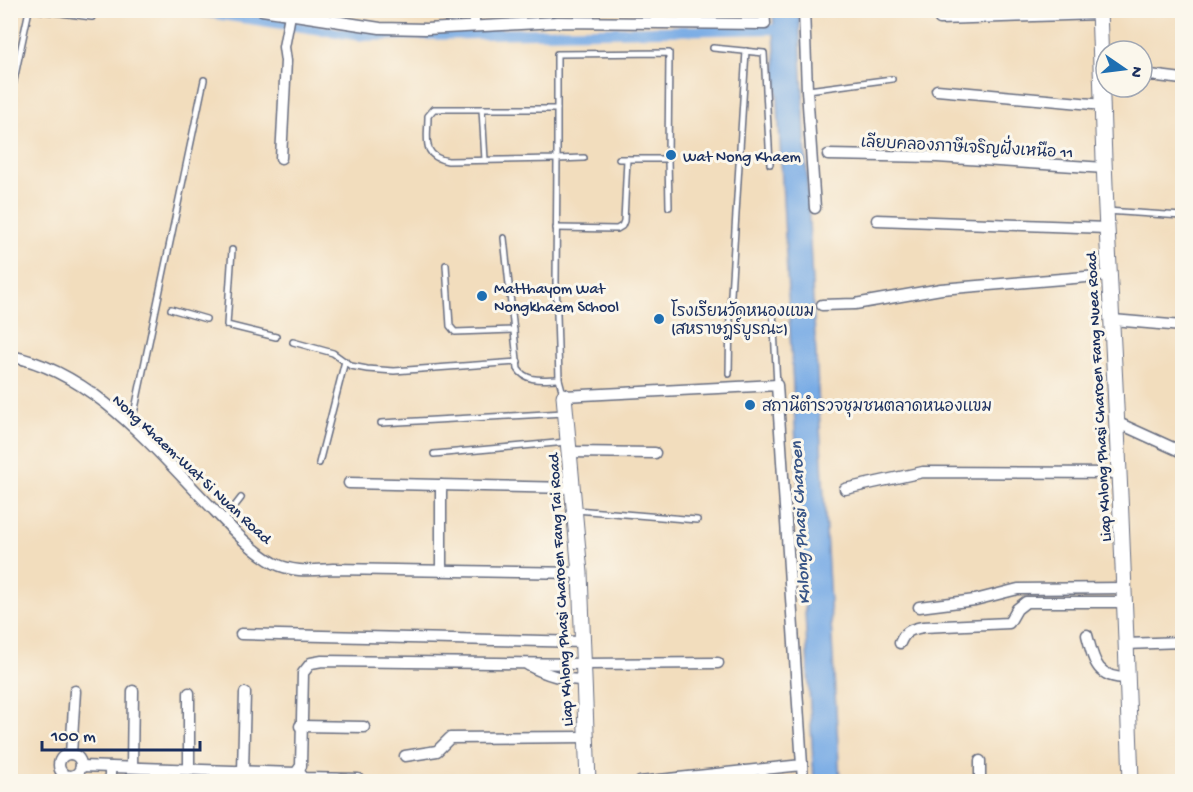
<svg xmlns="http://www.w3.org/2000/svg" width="1193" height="792" viewBox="0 0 1193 792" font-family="'Gochi Hand','Playpen Sans Thai',sans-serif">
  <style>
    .water { fill: #79ace5; stroke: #4a6ea2; stroke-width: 1.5 }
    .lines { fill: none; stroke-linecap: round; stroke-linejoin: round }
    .canal { stroke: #79ace5; stroke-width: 10 }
    .lane-casing { stroke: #666c7f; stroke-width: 8 }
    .street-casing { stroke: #666c7f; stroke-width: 13 }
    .secondary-casing { stroke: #666c7f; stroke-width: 17 }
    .lane { stroke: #fff; stroke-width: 5 }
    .street { stroke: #fff; stroke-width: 10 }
    .secondary { stroke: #fff; stroke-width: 15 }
    .poi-dot { fill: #1f6fb2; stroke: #fbf7ec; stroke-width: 2 }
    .labels { text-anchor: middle; stroke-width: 6; stroke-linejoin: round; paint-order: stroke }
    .street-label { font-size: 16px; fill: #1b2f5e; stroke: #fbf7ec }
    .poi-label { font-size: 16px; fill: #1b2f5e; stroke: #fbf7ec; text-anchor: start }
    .water-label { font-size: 18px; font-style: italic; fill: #375486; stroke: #fbf7ec }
  </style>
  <rect width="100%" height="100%" fill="#fbf7ec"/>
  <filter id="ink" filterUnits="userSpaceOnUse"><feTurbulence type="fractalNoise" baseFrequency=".0167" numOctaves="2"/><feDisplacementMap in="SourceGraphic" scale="12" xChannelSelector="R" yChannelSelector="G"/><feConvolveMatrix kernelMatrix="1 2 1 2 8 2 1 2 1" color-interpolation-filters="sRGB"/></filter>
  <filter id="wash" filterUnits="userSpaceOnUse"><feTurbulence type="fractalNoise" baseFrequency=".008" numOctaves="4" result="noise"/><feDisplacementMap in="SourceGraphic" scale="24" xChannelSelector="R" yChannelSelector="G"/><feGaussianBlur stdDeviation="1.35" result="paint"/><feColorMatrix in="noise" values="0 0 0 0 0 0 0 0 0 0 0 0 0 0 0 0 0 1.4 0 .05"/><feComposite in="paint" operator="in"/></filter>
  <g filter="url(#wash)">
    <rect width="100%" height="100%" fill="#f2ddbd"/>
    <polygon class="water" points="773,11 799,11 812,284 840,781 814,781"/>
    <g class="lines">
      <polyline class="canal" points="189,10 361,36 786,29"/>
    </g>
  </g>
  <g filter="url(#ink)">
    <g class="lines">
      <g class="lane-casing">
        <g id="lane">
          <polyline points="38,10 92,17"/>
          <polyline points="713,48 764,53 770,164"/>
          <polyline points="746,51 730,311 773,311 777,385"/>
          <polyline points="808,90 892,79"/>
          <polyline points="10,99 29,10"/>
          <path d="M 434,109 L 557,109 L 557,159 L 448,161 C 421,156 428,139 428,116 Z"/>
          <polyline points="482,109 485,160"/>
          <polyline points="557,109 557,54 669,53 668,159 619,159"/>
          <polyline points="668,159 669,207"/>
          <polyline points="1106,211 1182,216"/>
          <polyline points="556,228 617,229 622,226 624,221 627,159"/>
          <path d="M 504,238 L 518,369 C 527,383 544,379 559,379"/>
          <polyline points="232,250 227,325 276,337"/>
          <polyline points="446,265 450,326 455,332 514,330"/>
          <polyline points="171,309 206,319"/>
          <polyline points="293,342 333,353 351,366 367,369 394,371 518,362"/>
          <polyline points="729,374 730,311"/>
          <polyline points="563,394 559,379 556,282 557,159 584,158"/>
          <polyline points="129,423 135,409 204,80"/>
          <polyline points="381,423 564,413"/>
          <polyline points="434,454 567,442"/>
          <polyline points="319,463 345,361"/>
          <polyline points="576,510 697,520"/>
          <polyline points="224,520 241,498"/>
        </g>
      </g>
      <g class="street-casing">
        <g id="street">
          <polyline points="262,10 380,28 426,29 558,22 765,24 764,10"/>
          <polyline points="804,10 807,90 815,208"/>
          <polyline points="940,19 1099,14"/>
          <polyline points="697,23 697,10"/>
          <polyline points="474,26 474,10"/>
          <polyline points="1142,74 1182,79"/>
          <polyline points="937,90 1103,105"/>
          <polyline points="828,155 937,157 1105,168"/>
          <polyline points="281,158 286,61 284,47 290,15"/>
          <polyline points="877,220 1107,228"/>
          <polyline points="822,305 855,304 941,289 1110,275"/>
          <polyline points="1113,320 1182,326"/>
          <path d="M 10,356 C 94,372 155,450 212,508 C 230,527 251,550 274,563 C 293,573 313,570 333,569 L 580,573"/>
          <polyline points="564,396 777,385 802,765 640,782"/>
          <polyline points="1116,422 1182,452"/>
          <polyline points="569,452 655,453"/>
          <polyline points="349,483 572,488"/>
          <polyline points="441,485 441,571"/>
          <polyline points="845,489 923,472 1119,473"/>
          <polyline points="919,607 975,600 1018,589 1124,588"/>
          <polyline points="241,634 583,642"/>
          <path d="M 1087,635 C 1094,661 1096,678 1127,678"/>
          <path d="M 900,643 C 905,631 911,629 923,627 L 1009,623 L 1017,609 L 1026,602 L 1125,602"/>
          <polyline points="1126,644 1182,642"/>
          <path d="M 528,665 C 547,675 563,680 585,680"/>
          <polyline points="189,693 189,769"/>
          <polyline points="300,726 364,727"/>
          <polyline points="71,754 75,691"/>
          <circle cx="70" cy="765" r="11"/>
          <polyline points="405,756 437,751 450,738 586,737"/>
          <polyline points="980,761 980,782"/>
          <polyline points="802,765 803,782"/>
          <polyline points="81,766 296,773 301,766 303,673 311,663 322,661 584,664 718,663"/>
          <polyline points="132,767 133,691"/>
          <polyline points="243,771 245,693"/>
          <polyline points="298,771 304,778 358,779"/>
          <polyline points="110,782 110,767"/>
        </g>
      </g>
      <g class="secondary-casing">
        <g id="secondary">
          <path d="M 1099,10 C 1102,83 1103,156 1107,228 C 1117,413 1125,597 1131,782"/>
          <polyline points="564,396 580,573 588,782"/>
        </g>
      </g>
      <use href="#lane" class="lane"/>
      <use href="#street" class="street"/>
      <use href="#secondary" class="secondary"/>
    </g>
  </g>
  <g class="poi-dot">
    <circle cx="671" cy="155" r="6"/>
    <circle cx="482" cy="296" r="6"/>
    <circle cx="659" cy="319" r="6"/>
    <circle cx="750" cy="405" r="6"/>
  </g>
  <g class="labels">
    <g class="street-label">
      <text transform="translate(967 146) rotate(3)" y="6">เลียบคลองภาษีเจริญฝั่งเหนือ 11</text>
      <text transform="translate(1097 397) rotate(-93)" y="6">Liap Khlong Phasi Charoen Fang Nuea Road</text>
      <text transform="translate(193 468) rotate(43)" y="6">Nong Khaem-Wat Si Nuan Road</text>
      <text transform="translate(559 590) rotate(-93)" y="6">Liap Khlong Phasi Charoen Fang Tai Road</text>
    </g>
    <g class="poi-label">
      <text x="683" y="161">Wat Nong Khaem</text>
      <text x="494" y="293">Matthayom Wat<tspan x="494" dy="18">Nongkhaem School</tspan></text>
      <text x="671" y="316">โรงเรียนวัดหนองแขม<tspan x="671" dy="18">(สหราษฎร์บูรณะ)</tspan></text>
      <text x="762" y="411">สถานีตำรวจชุมชนตลาดหนองแขม</text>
    </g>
    <g class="water-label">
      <text transform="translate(799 523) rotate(-93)" y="6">Khlong Phasi Charoen</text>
    </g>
  </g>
  <rect width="1193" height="792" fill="none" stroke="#fbf7ec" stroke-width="36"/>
  <g transform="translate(1124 69) rotate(104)"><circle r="28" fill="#fbf7ec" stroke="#a1a7b3" stroke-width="1.5"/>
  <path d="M0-4.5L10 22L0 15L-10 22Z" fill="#1f6fb2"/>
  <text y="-9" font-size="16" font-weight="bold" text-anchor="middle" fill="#1b2f5e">N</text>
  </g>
  <path d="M42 741v9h158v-9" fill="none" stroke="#1b2f5e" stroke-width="3"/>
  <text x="51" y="741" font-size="18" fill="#1b2f5e" stroke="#fbf7ec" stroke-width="4.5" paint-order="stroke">100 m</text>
</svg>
